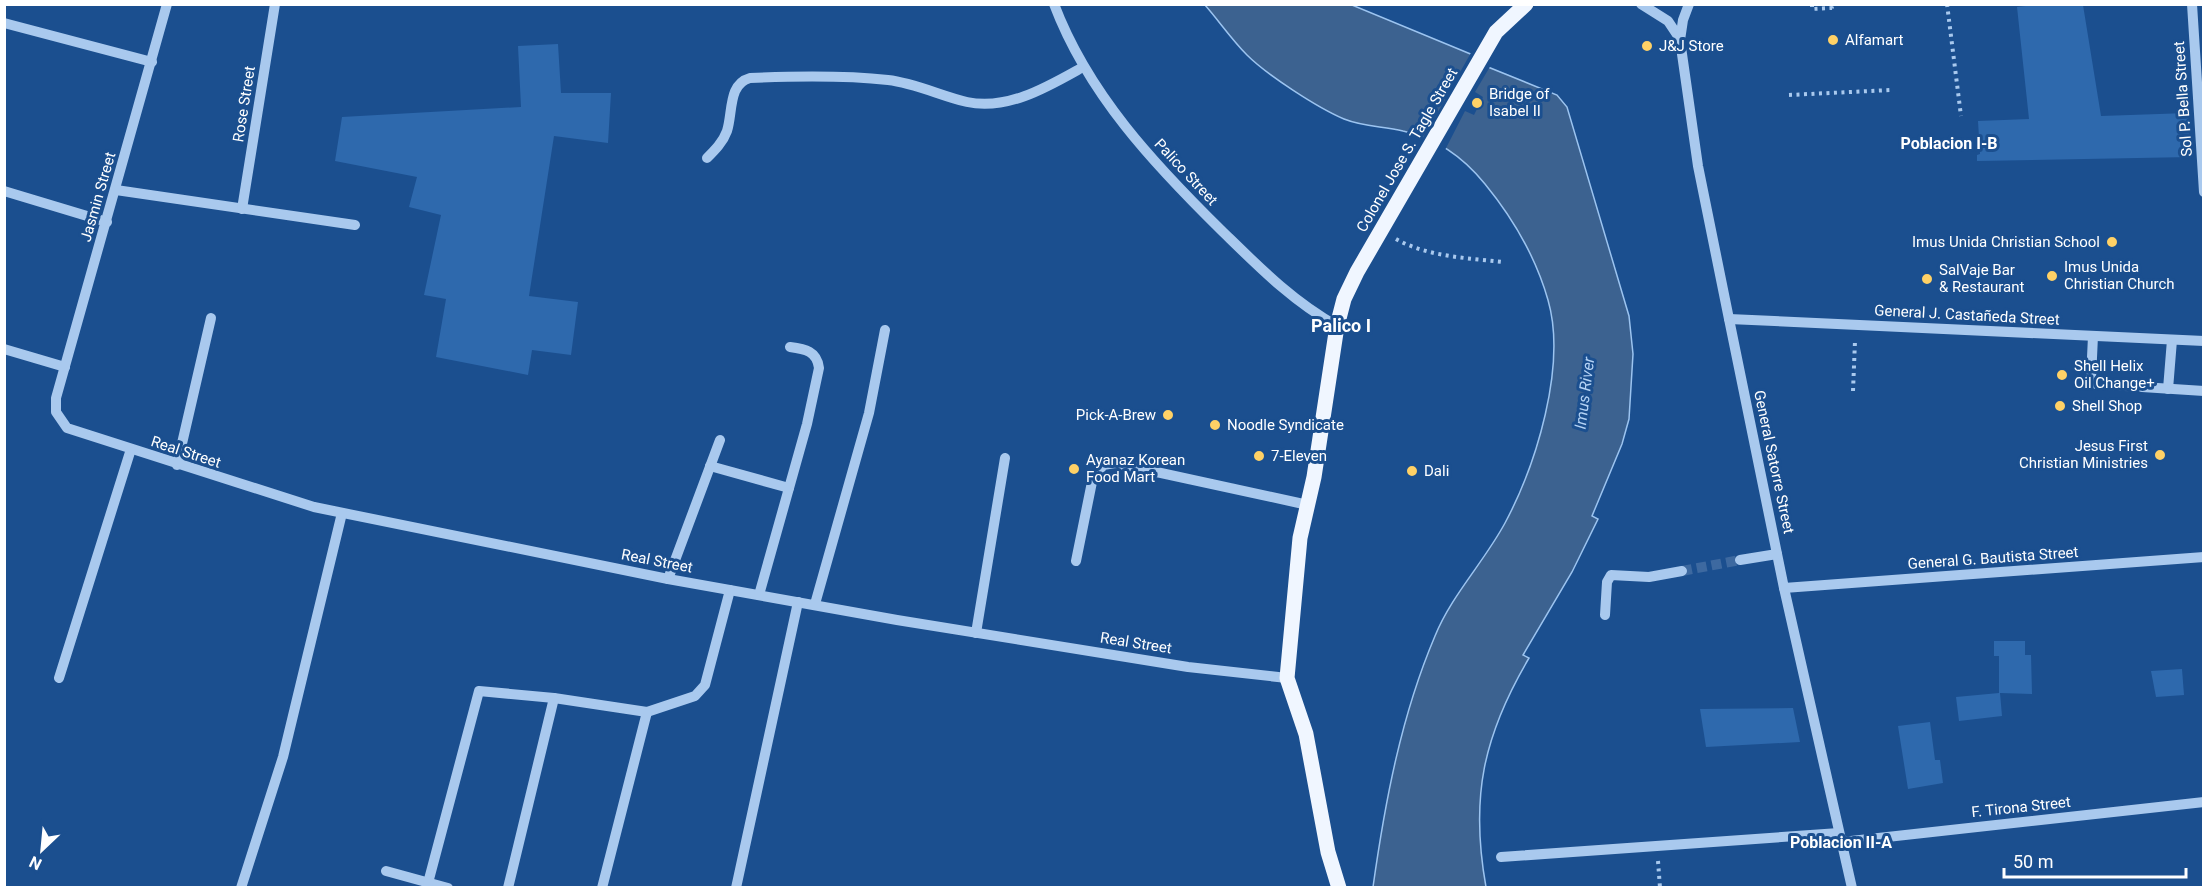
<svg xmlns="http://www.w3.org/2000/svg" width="2208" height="892" viewBox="0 0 2208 892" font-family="Roboto,sans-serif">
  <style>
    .green { fill: #2e69ad }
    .water { fill: #3c6290; stroke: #9cc4f0; stroke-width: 1.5 }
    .pier { fill: #1b4f8f }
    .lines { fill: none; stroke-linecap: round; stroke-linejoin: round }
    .minor-tunnel { stroke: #3d69a0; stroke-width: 10; stroke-dasharray: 10 5; stroke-linecap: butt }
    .path { stroke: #a9c9ee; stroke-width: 4; stroke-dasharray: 3 4.5; stroke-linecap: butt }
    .minor { stroke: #a9c9ee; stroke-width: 10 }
    .major { stroke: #f0f6ff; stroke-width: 15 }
    .poi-dot { fill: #ffd166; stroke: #1b4f8f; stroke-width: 2 }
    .labels { text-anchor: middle; stroke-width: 6; stroke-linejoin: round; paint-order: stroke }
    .poi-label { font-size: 15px; fill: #fff; stroke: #1b4f8f; text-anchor: start }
    .street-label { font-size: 15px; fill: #fff; stroke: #1b4f8f }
    .neighbourhood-label { font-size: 16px; font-weight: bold; fill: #fff; stroke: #1b4f8f }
    .water-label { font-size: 16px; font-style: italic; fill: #b5d3f5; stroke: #1b4f8f }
    .quarter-label { font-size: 18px; font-weight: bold; fill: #fff; stroke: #1b4f8f }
  </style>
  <rect width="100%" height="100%" fill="#1b4f8f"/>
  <g class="green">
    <polygon points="2034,5 2083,5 2101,116 2188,113 2191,157 1977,161 1977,155 1980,154 1978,121 2029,119 2017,7"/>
    <polygon points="558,44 561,93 611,93 608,143 554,136 529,296 578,302 571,355 532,350 528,375 436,357 446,299 424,295 441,215 409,207 417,177 335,161 342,117 521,107 518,46"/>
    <polygon points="1994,641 2025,641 2025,655 2031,655 2032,694 2000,693 2002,716 1959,721 1956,697 1999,693 1999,656 1994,656"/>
    <polygon points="2182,669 2184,695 2156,697 2151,671"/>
    <polygon points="1793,708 1800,742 1706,747 1700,709"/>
    <polygon points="1930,722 1935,760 1940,760 1943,783 1908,789 1898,726"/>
  </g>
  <path class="water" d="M 1205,5 L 1352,5 L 1485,60 L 1483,65 L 1557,95 L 1567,107 L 1629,316 L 1633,354 L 1629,419 L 1622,444 L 1592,516 L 1598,519 L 1572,572 L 1523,655 L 1529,658 C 1483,736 1470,798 1486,887 L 1373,887 C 1385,802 1401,716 1435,636 C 1451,596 1484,562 1505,523 C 1536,465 1567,366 1548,300 C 1536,258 1512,217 1485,184 C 1464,158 1436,138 1403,131 C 1383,126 1364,127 1344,119 C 1318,108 1267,75 1247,55 C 1232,40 1219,21 1205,5 Z"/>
  <polygon class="pier" points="1472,51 1487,58 1487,63 1491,65 1475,92 1483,97 1474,115 1465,111 1445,150 1422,139 1445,100 1440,86 1455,81"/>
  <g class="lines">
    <g class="minor-tunnel">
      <polyline points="2104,385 2142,387"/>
      <polyline points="1682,571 1740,560"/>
    </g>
    <g class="path">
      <polyline points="1812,4 1812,9 1832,8 1832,10"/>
      <polyline points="1947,4 1961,116"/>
      <polyline points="1789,95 1890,90"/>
      <path d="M 1396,239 C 1428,257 1468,258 1503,262"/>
      <polyline points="1853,391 1855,341"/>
      <polyline points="1658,861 1660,888"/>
    </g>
    <g class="minor">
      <polyline points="167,4 56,398 56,412 67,428 314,507 668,579 897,620 1188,667 1287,678"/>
      <path d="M 1054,4 C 1088,94 1154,164 1221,230 C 1258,266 1292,301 1337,326"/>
      <polyline points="1641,4 1668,21 1680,39"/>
      <polyline points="1689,4 1683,20 1680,40 1698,166 1729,319 1784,588 1852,888"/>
      <polyline points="2192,4 2204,192"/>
      <polyline points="4,23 152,62"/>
      <path d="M 707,158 C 715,150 723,142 727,131 C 733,112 728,84 750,78 C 796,76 842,75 888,80 C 915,83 941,96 967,102 C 1008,111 1049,86 1083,67"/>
      <polyline points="116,190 355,225"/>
      <polyline points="4,191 107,222"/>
      <polyline points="242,209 275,4"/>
      <polyline points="1729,319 2204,341"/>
      <polyline points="2093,336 2091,379 2096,384 2104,385"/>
      <polyline points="4,349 65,367"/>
      <polyline points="2142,387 2204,391"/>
      <polyline points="2168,389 2172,340"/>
      <polyline points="177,465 211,318"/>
      <polyline points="710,466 789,488"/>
      <polyline points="1740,560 1777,554"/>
      <polyline points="1076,561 1092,482 1103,465 1115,463 1308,505"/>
      <polyline points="668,579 720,440"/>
      <polyline points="1784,588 2204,557"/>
      <path d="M 759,595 L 807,424 L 819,368 C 817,351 805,349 790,347"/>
      <polyline points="815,604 869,413 885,330"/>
      <polyline points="1605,615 1607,582 1611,575 1649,577 1682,571"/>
      <polyline points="976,633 1005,458"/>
      <polyline points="59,678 131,449"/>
      <polyline points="647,712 695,696 705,685 730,590"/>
      <polyline points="1842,842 2204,802"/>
      <polyline points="1501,857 1839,833"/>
      <polyline points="386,871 448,888"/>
      <polyline points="428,883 479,691 554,698 647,712 602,888"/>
      <polyline points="241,888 283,757 342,513"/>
      <polyline points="508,888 554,698"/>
      <polyline points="736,888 798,602"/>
    </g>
    <polyline class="major" points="1339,888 1328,852 1306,734 1287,678 1300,538 1314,477 1337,326 1344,299 1357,272 1496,32 1526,4"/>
  </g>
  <g class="poi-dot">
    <circle cx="1833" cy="40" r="6"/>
    <circle cx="1647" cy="46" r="6"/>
    <circle cx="1477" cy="103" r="6"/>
    <circle cx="2112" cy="242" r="6"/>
    <circle cx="2052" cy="276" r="6"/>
    <circle cx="1927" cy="279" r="6"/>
    <circle cx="2062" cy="375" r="6"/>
    <circle cx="2060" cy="406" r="6"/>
    <circle cx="1168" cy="415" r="6"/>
    <circle cx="1215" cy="425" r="6"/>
    <circle cx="2160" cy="455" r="6"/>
    <circle cx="1259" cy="456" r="6"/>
    <circle cx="1074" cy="469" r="6"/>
    <circle cx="1412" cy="471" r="6"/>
  </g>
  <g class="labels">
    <g class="poi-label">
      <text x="1845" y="45">Alfamart</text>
      <text x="1659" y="51">J&amp;J Store</text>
      <text x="1489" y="99">Bridge of<tspan x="1489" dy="17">Isabel II</tspan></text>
      <text x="2100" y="247" text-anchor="end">Imus Unida Christian School</text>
      <text x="2064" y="272">Imus Unida<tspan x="2064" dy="17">Christian Church</tspan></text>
      <text x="1939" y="275">SalVaje Bar<tspan x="1939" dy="17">&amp; Restaurant</tspan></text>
      <text x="2074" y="371">Shell Helix<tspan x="2074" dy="17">Oil Change+</tspan></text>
      <text x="2072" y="411">Shell Shop</text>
      <text x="1156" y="420" text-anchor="end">Pick-A-Brew</text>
      <text x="1227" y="430">Noodle Syndicate</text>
      <text x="2148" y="451" text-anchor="end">Jesus First<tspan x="2148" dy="17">Christian Ministries</tspan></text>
      <text x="1271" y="461">7-Eleven</text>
      <text x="1086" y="465">Ayanaz Korean<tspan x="1086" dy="17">Food Mart</tspan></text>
      <text x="1424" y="476">Dali</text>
    </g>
    <g class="street-label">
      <text transform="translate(2183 99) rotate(-94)" y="5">Sol P. Bella Street</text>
      <text transform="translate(244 104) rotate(-81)" y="5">Rose Street</text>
      <text transform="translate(1407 150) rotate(-60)" y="5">Colonel Jose S. Tagle Street</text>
      <text transform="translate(1186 172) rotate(47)" y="5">Palico Street</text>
      <text transform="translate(98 197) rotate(-74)" y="5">Jasmin Street</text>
      <text transform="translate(1967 315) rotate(3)" y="5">General J. Castañeda Street</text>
      <text transform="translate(186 452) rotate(18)" y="5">Real Street</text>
      <text transform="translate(1774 462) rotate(78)" y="5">General Satorre Street</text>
      <text transform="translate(1993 558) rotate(-4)" y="5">General G. Bautista Street</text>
      <text transform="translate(657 561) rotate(11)" y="5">Real Street</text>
      <text transform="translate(1136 643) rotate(9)" y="5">Real Street</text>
      <text transform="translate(2021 807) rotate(-6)" y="5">F. Tirona Street</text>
    </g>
    <g class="neighbourhood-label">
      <text x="1949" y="149">Poblacion I-B</text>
      <text x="1841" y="848">Poblacion II-A</text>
    </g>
    <g class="water-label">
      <text transform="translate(1584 393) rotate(-83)" y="6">Imus River</text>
    </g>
    <g class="quarter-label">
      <text x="1341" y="332">Palico I</text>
    </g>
  </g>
  <rect width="2208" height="892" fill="none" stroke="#ffffff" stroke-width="12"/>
  <g transform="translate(42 850) rotate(206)" stroke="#1b4f8f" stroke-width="4.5" paint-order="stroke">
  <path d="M0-4.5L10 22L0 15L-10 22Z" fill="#ffffff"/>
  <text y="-9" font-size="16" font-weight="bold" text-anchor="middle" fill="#ffffff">N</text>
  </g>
  <path d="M2004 868v9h182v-9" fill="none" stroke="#ffffff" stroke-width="3"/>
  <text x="2013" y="868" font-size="18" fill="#ffffff" stroke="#1b4f8f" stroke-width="4.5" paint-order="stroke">50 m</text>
</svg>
